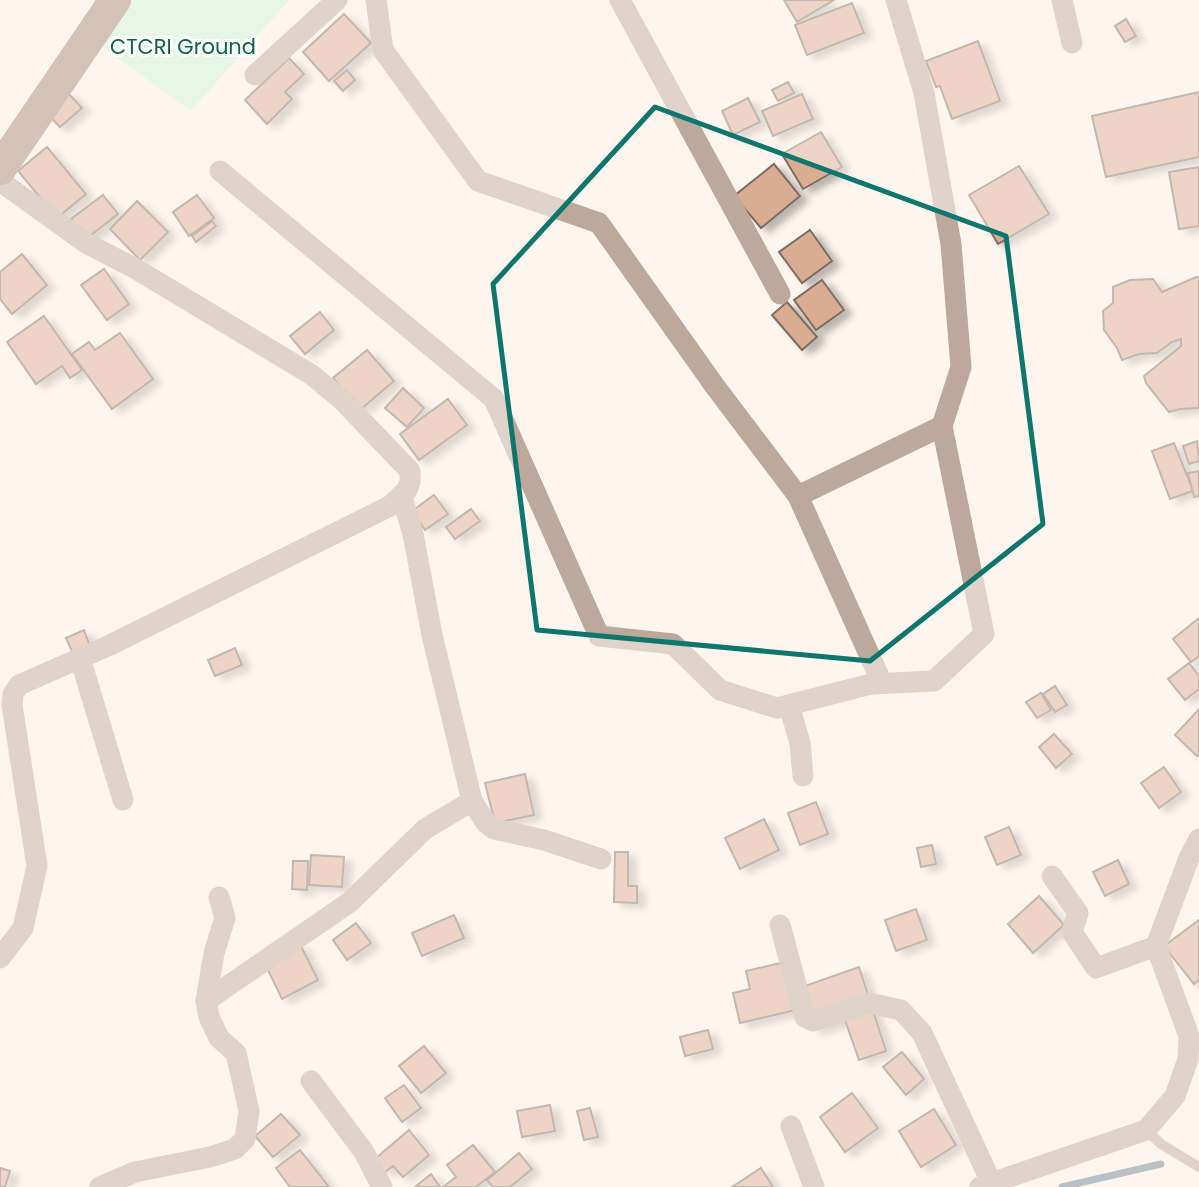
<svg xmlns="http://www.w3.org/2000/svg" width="1199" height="1187" viewBox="0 0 1199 1187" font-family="Poppins,sans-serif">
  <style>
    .green { fill: #caf5de }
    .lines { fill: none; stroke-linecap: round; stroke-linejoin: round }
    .stream { stroke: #678097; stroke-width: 7 }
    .building { fill: #daac92; stroke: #7c6d65; stroke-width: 2; filter: url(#shadow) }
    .service { stroke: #bca99c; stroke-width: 10 }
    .minor { stroke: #bca99c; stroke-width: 21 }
    .secondary { stroke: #9f8370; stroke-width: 32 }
    .marked { fill: none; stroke: #0f766e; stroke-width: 5; stroke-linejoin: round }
    .labels { text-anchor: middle; stroke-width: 6; stroke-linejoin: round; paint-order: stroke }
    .park-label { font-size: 21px; fill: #0d6443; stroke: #fff }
  </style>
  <defs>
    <filter id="shadow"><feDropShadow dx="8" dy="4.5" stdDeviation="3.5" flood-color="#0004"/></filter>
  </defs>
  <rect width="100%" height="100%" fill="#fef5ee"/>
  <polygon class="green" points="132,0 289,0 191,111 94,41"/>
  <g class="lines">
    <polyline class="stream" points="1062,1187 1161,1164"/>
  </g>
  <g class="building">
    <polygon points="784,0 834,0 797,22"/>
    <polygon points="852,3 864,33 807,55 795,25"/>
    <polygon points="344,14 371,43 329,81 303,52"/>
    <polygon points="1126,19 1136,36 1125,42 1115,26"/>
    <polygon points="978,41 1000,101 952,119 940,86 936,87 926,61"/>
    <polygon points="289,58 304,74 285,92 292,99 267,124 245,100"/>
    <polygon points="347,70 355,80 343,91 334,81"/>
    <polygon points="788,82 794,93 778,101 772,90"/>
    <polygon points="67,92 82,108 60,127 45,111"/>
    <polygon points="1199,92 1199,157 1106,177 1092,116"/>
    <polygon points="802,94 813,119 773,136 762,111"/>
    <polygon points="748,98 760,122 733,135 722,111"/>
    <polygon points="821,132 842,167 803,189 782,154"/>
    <polygon points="47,147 86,194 57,218 18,171"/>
    <polygon points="774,164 800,196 761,228 734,196"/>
    <polygon points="1019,166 1049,214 998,244 969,195"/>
    <polygon points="1199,167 1199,226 1179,229 1169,172"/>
    <polygon points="103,195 118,214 86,239 71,219"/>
    <polygon points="197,195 214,218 189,236 173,212"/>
    <polygon points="137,201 168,232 140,260 110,229"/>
    <polygon points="212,221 216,226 196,242 192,236"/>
    <polygon points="810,230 832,261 802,283 779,252"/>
    <polygon points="22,254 47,285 12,314 0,299 0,272"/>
    <polygon points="104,269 129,304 107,320 81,285"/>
    <polygon points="1196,277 1199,277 1199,408 1180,409 1169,412 1146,383 1144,376 1181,346 1181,339 1172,342 1157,353 1139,354 1122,360 1117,348 1104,330 1103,311 1113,303 1113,287 1130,280 1153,279 1162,292"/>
    <polygon points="822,280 844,310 816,330 794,300"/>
    <polygon points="787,302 817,337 802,350 772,315"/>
    <polygon points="320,312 334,330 305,354 290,336"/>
    <polygon points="44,316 82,370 70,378 62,366 36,384 7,342"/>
    <polygon points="120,333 153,379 112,409 72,354 89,342 95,350"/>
    <polygon points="367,350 394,381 360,410 333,378"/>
    <polygon points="403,388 424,408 407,427 385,408"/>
    <polygon points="448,399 467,425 419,460 400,434"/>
    <polygon points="1197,441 1199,461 1189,464 1183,446"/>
    <polygon points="1174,443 1193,491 1170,499 1152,451"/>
    <polygon points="1199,471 1199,496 1194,497 1188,473"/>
    <polygon points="434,495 448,514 425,530 412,511"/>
    <polygon points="471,509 480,521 455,539 446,527"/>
    <polygon points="1199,618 1199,656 1191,662 1173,639"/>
    <polygon points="84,630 91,649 74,656 66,638"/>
    <polygon points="235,648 242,665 215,676 208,660"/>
    <polygon points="1189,663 1199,676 1199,689 1185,700 1168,679"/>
    <polygon points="1055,686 1067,705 1055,712 1043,694"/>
    <polygon points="1041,693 1051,710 1037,718 1026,702"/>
    <polygon points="1199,709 1199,754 1197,756 1175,735"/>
    <polygon points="1054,734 1072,754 1056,768 1039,747"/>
    <polygon points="1164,767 1181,792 1159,808 1141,783"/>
    <polygon points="525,774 534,815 495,823 485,783"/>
    <polygon points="816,802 828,834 800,845 788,813"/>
    <polygon points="764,819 779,850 740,869 725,838"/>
    <polygon points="1009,827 1021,855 997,865 985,837"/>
    <polygon points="932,845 936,864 921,867 917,848"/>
    <polygon points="615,852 628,852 628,886 637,886 637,903 614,902"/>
    <polygon points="311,855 344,857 342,887 309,885"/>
    <polygon points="1118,860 1129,884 1105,896 1093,872"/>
    <polygon points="293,861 308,861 307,890 292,889"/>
    <polygon points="1039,896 1064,925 1033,953 1008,924"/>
    <polygon points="916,909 927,940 896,951 885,920"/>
    <polygon points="454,915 464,938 422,956 412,933"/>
    <polygon points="1199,920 1199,980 1194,984 1164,946"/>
    <polygon points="356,923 371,943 347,960 333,940"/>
    <polygon points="300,944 318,980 282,999 264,962"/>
    <polygon points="785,962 796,1010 740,1023 733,993 750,989 746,971"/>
    <polygon points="859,967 886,1051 859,1060 845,1020 814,1030 799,988"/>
    <polygon points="708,1030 713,1049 685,1056 680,1037"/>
    <polygon points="424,1046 446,1073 421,1093 399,1066"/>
    <polygon points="902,1052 924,1079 906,1095 883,1067"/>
    <polygon points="404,1085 421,1108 402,1122 385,1098"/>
    <polygon points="852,1093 878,1128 845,1152 820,1117"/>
    <polygon points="550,1105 555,1131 522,1137 517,1111"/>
    <polygon points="590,1108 598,1137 584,1140 577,1111"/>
    <polygon points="934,1109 956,1145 921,1167 899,1131"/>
    <polygon points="281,1114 300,1135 273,1157 255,1136"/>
    <polygon points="409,1130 429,1155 403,1177 393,1166 385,1172 375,1159"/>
    <polygon points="473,1145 495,1172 476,1187 443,1187 456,1177 447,1165"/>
    <polygon points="300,1150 329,1187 290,1187 276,1168"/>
    <polygon points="519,1153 532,1169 510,1187 493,1187 487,1180"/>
    <polygon points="0,1168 10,1171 5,1187 0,1187"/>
    <polygon points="761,1168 773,1187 732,1187"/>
    <polygon points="431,1174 440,1187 415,1187"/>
  </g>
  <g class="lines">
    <polyline class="service" points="1146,1130 1161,1144 1199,1167"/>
    <g class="minor">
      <polyline points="376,0 383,50 478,181 599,223 714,385 798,496 882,683"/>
      <polyline points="620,0 780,294"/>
      <polyline points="1062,0 1072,43"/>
      <polyline points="255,75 337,0"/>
      <polyline points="220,171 494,399 599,636 673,644 720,690 777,708 871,684 934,681 984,634 942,426 961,367 951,244 924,93 896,0"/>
      <polyline points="0,181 86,243 136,269 312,375 342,400 410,471 410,482 407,490 390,506 110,645 19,685 13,694 12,705 37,866 23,928 0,958"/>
      <polyline points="798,496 942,426"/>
      <polyline points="80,658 123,800"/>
      <polyline points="789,705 800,743 803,776"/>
      <polyline points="472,801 486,823 494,829 544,840 601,859"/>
      <polyline points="1052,876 1078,913 1072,932 1096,968 1156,946"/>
      <polyline points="780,925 805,1017 813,1021 869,1003 901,1010 922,1033 991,1182"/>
      <polyline points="206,1001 350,902 425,829 472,801 432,635 413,534 402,497"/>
      <polyline points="311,1081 364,1152 382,1187"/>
      <polyline points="791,1126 814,1187"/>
      <polyline points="100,1187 135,1172 210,1157 235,1149 245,1139 249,1111 236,1053 219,1038 209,1017 206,1001 214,953 225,918 219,897"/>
      <polyline points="980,1187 1146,1130 1175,1096 1188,1059 1189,1036 1156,946 1189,858 1199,839"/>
    </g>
    <polyline class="secondary" points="0,169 115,0"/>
  </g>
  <path d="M0 0H1199V1187H0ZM 655,107 L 1006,236 L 1043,524 L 870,661 L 537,630 L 493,284 Z" fill="#fef5ee" fill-opacity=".55" fill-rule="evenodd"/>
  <path class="marked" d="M 655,107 L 1006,236 L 1043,524 L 870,661 L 537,630 L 493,284 Z"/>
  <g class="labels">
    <g class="park-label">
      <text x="183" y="54">CTCRI Ground</text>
    </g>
  </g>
</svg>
